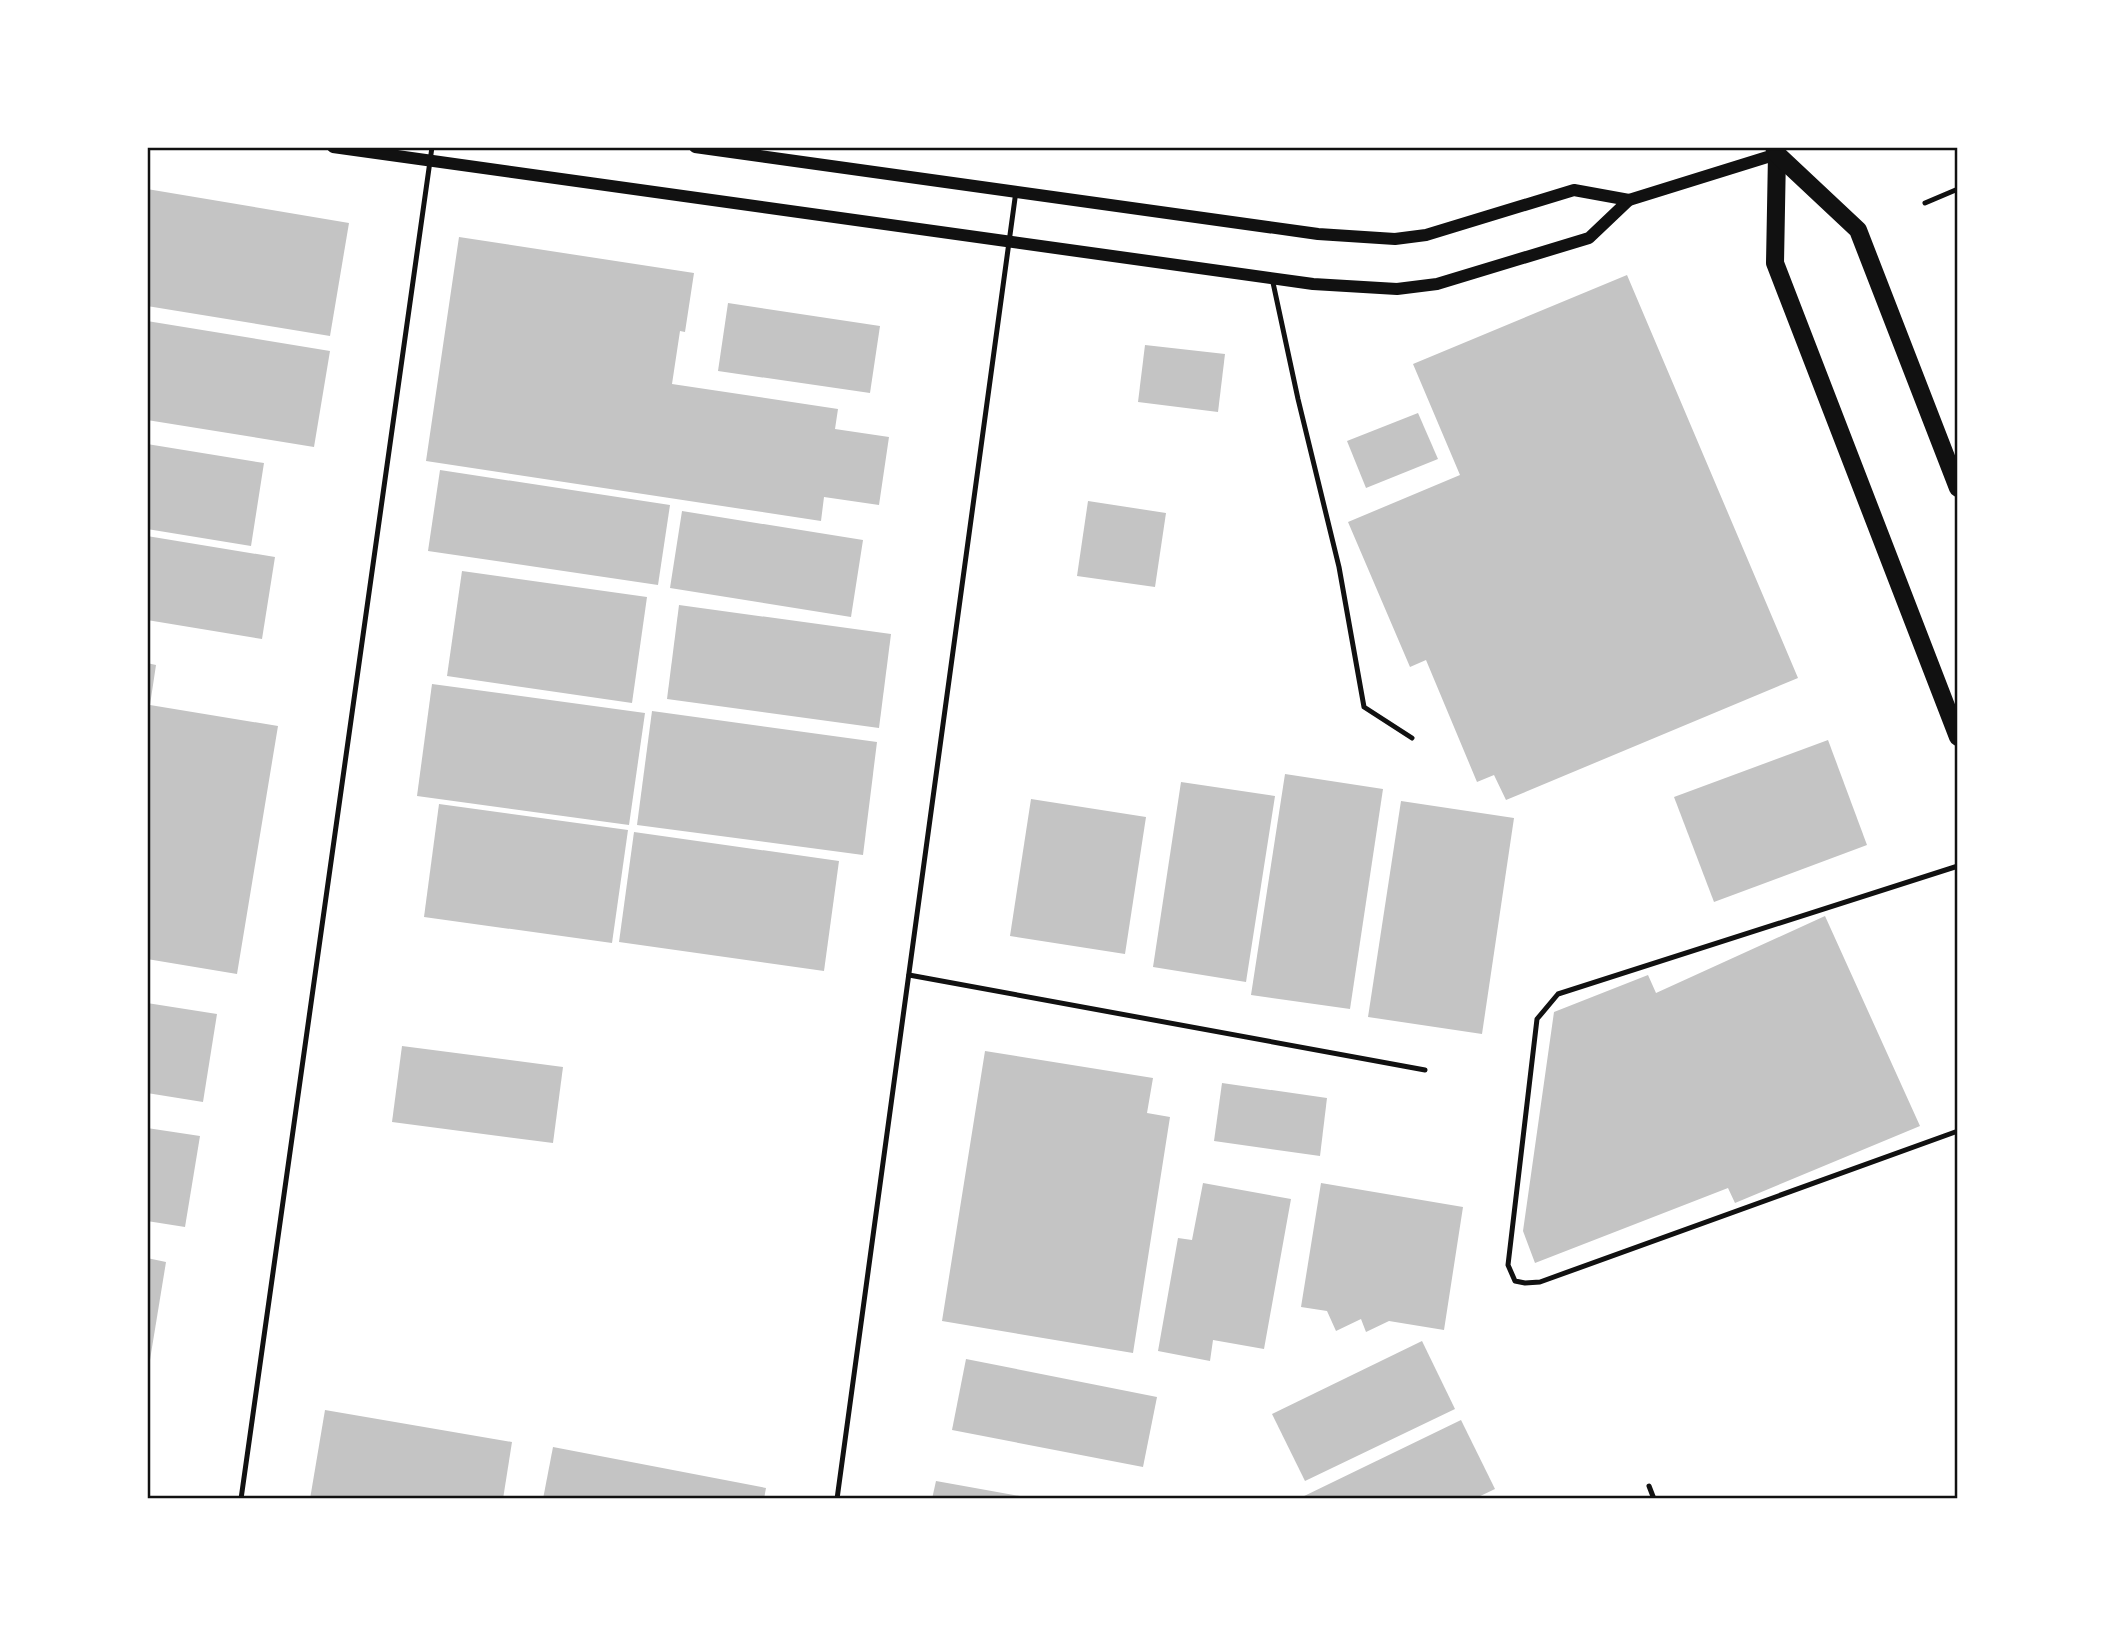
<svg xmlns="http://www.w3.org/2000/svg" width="2105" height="1646" viewBox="0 0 2105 1646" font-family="Cabin,sans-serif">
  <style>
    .building { fill: #c4c4c4 }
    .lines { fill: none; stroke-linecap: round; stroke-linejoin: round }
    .service { stroke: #111; stroke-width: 5 }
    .tertiary { stroke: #111; stroke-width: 12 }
    .primary { stroke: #111; stroke-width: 18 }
    .neatline { fill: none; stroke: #111; stroke-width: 2.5 }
  </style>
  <rect width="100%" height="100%" fill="#fff"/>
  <g class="building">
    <polygon points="147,189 349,223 330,336 147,306"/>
    <polygon points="459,237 694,273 685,332 680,331 672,384 838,409 835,429 889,437 879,505 824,497 821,521 426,461"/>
    <polygon points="1627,275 1798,678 1506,800 1494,775 1477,782 1426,660 1410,667 1348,522 1460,475 1413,364"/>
    <polygon points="728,303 880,326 870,393 718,371"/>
    <polygon points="147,321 330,351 314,447 147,420"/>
    <polygon points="1145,345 1225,354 1218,412 1138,402"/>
    <polygon points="1418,413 1438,459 1366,488 1347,441"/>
    <polygon points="147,444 264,463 251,546 147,529"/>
    <polygon points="440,470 670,505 658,585 428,551"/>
    <polygon points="1088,501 1166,513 1155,587 1077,576"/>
    <polygon points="682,511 863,540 851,617 670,588"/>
    <polygon points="147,536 275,557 262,639 147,620"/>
    <polygon points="462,571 647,597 632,703 447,676"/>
    <polygon points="679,605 891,634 879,728 667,699"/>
    <polygon points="147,663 156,665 150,705 278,726 237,974 147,959"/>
    <polygon points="432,684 645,713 629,825 417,796"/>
    <polygon points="652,711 877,742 863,855 637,825"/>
    <polygon points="1828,740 1867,845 1714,902 1674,797"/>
    <polygon points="1285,774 1383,789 1350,1009 1251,995"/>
    <polygon points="1181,782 1275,796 1246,982 1153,967"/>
    <polygon points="1031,799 1146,817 1125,954 1010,936"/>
    <polygon points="1401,801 1514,818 1482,1034 1368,1017"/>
    <polygon points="439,804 628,830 612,943 424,917"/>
    <polygon points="634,832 839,861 824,971 619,942"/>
    <polygon points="1825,916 1920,1126 1735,1203 1728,1188 1535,1263 1523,1231 1554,1012 1648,975 1656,993"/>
    <polygon points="147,1003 217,1014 203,1102 147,1093"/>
    <polygon points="402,1046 563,1067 553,1143 392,1122"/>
    <polygon points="985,1051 1153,1078 1147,1113 1170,1117 1133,1353 942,1321"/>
    <polygon points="1222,1083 1327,1098 1320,1156 1214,1141"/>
    <polygon points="147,1128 200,1136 185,1227 147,1221"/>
    <polygon points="1203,1183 1291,1199 1264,1349 1213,1340 1210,1361 1158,1351 1178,1238 1192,1240"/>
    <polygon points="1321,1183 1463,1207 1444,1330 1389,1321 1366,1332 1361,1319 1336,1331 1327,1311 1301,1307"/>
    <polygon points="147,1258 166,1262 148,1372 147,1371"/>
    <polygon points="1422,1341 1455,1409 1305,1481 1272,1414"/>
    <polygon points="966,1359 1157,1397 1143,1467 952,1430"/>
    <polygon points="325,1410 512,1442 503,1499 310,1499"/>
    <polygon points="1461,1420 1495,1489 1474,1499 1298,1499"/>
    <polygon points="553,1447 766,1488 764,1499 543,1499"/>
    <polygon points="936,1481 1031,1498 1031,1499 932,1499"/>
  </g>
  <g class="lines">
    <g class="service">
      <polyline points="1925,203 1958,189"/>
      <polyline points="1272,278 1298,399 1339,567 1364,707 1412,738"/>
      <polyline points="1958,866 1558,994 1537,1019 1508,1265 1515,1281 1525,1283 1540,1282 1958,1131"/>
      <polyline points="909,975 1425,1070"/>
      <polyline points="1649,1486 1654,1499"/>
      <polyline points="241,1499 432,147"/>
      <polyline points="837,1499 1016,191"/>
    </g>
    <g class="tertiary">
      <polyline points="333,147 1313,284 1397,289 1437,284 1589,238 1629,200 1777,154"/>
      <polyline points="695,147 1318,234 1395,239 1426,235 1574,190 1629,200"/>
    </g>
    <g class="primary">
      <polyline points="1774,147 1777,154 1775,263 1958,737"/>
      <polyline points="1777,154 1858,230 1958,488"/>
    </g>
  </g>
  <rect width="2105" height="1646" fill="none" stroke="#ffffff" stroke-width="298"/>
  <rect x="149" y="149" width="1807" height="1348" class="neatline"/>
</svg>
